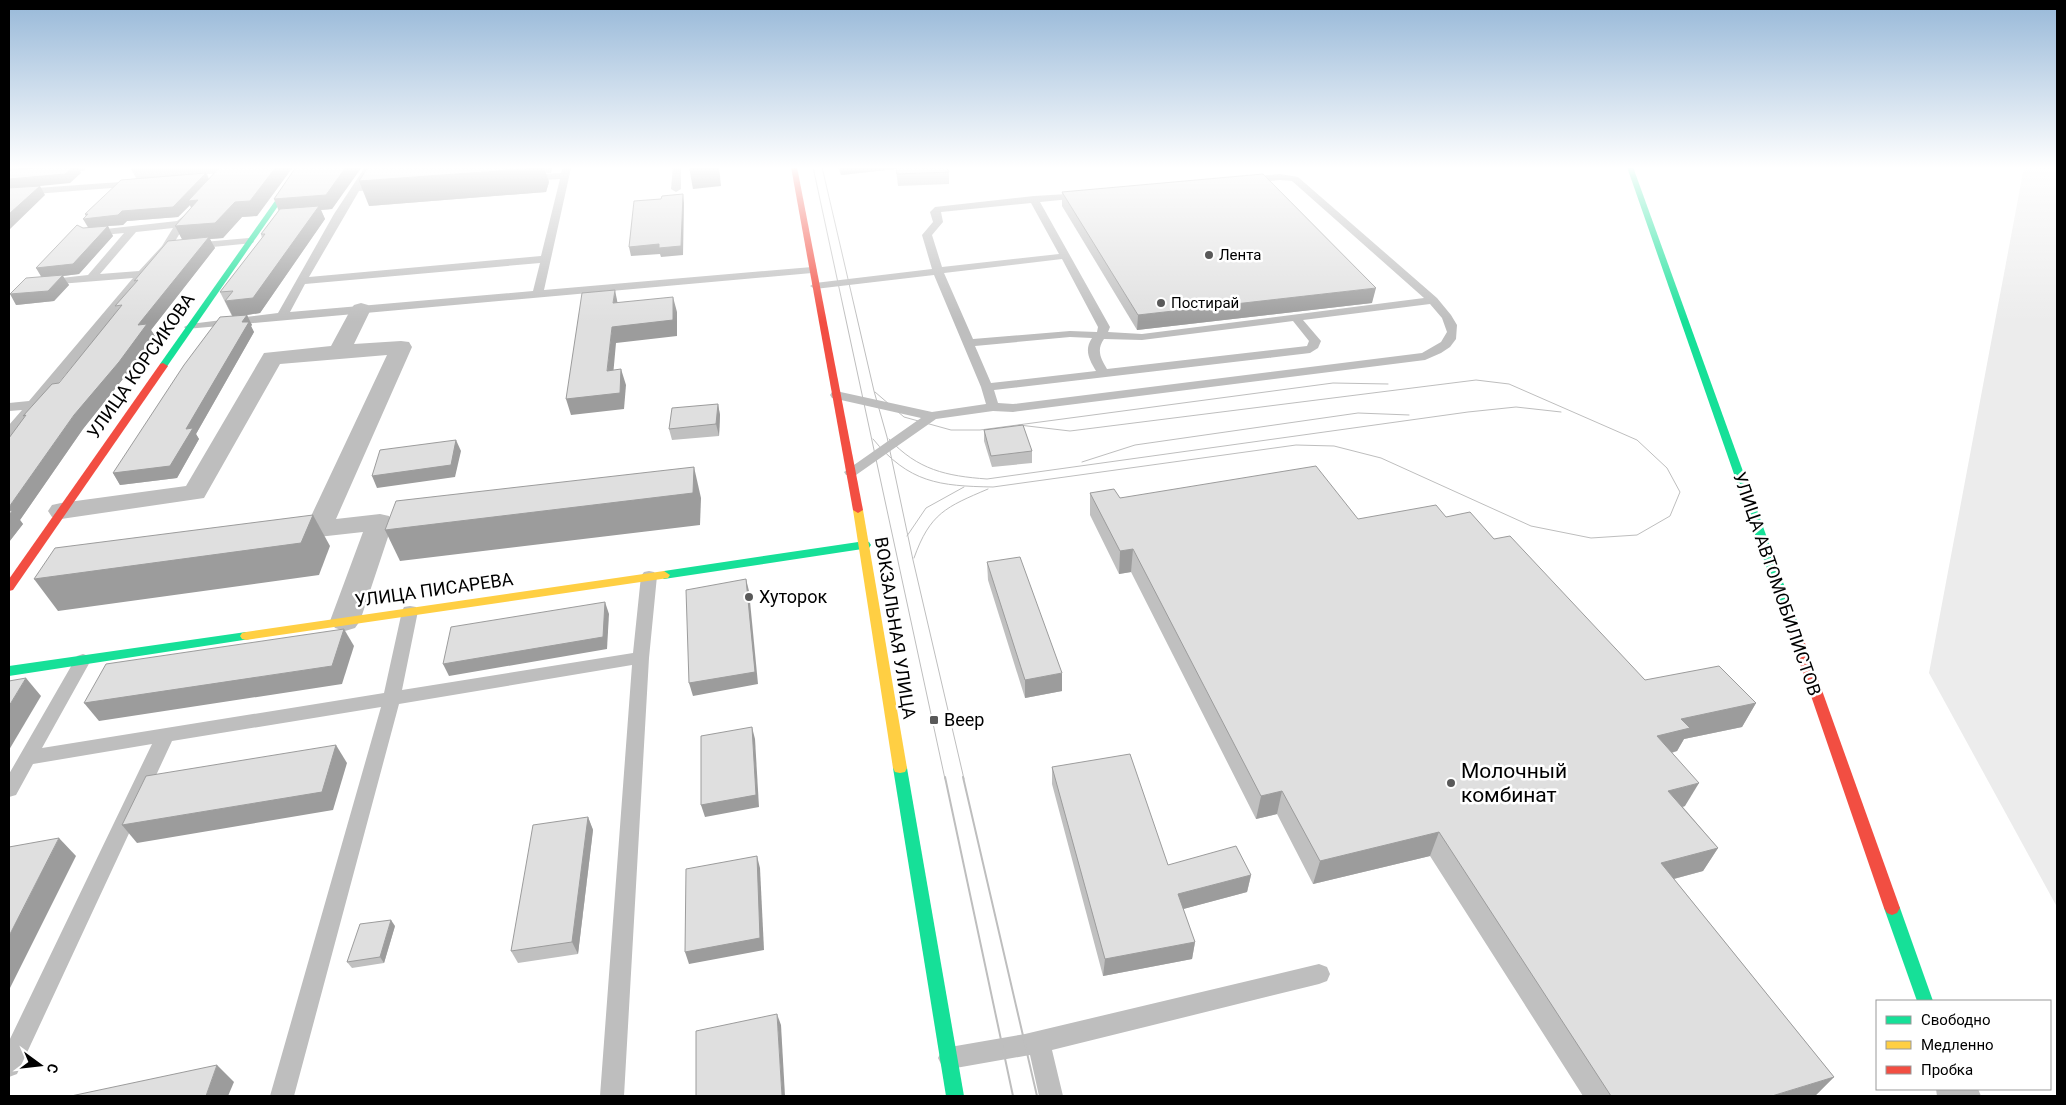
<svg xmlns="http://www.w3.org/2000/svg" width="2066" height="1105" viewBox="0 0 2066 1105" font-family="Roboto,sans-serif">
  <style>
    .green { fill: #ececec }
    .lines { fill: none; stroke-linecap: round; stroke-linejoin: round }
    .lane { fill: #bebebe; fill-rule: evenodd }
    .street { fill: #bebebe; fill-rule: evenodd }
    .fast { fill: #16e098; fill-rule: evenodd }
    .slow { fill: #ffcf43; fill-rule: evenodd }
    .jam { fill: #f24e42; fill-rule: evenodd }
    .tram-far1 { stroke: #bebebe; stroke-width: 1 }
    .tram { stroke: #bebebe; stroke-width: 2 }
    .wall { fill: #c0c0c0; fill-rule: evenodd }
    .shaded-wall { fill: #9c9c9c }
    .building { fill: #dfdfdf; stroke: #9c9c9c }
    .poi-dot { fill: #595959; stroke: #fff; stroke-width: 2 }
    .labels { text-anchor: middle; stroke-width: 5; stroke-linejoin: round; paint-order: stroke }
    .far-poi-label { font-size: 15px; fill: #000; stroke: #fff; text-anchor: start }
    .street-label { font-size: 18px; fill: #000; stroke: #fff }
    .poi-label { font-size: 18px; fill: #000; stroke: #fff; text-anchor: start }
    .near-poi-label { font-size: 21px; fill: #000; stroke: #fff; text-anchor: start }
  </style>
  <rect width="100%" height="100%" fill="#fff"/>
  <polygon class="green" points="2024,167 2057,167 2057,907 1929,673"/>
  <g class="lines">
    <g class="lane">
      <path d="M 365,167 L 373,167 L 362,185 L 382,183 L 387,186 L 382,189 L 359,191 L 309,277 L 541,256 L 560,179 L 527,181 L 522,178 L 527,175 L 561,173 L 563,167 L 571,168 L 544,290 L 812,267 L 817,270 L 812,273 L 186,329 L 184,327 L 190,324 L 278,313 L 334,214 ZM 540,263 L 533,291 L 290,312 L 305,284 Z"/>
      <polygon points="673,167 681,167 681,189 676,192 671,189"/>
      <path d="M 1280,174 L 1298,177 L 1437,298 L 1451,315 L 1457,325 L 1456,339 L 1450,347 L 1441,353 L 1425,360 L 1013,412 L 993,411 L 936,419 L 856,475 L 846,475 L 844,472 L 921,418 L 832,398 L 830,395 L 832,392 L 836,391 L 932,412 L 986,404 L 981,387 L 934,275 L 815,289 L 810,286 L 815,283 L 932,269 L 922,235 L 933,222 L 930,212 L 935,207 L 1034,196 L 1084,193 L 1084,197 L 1081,198 L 1040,202 L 1110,327 L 1108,332 L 1142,334 L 1424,298 L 1292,181 L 1280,180 L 1248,183 L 1243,180 L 1248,177 ZM 1031,203 L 1059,254 L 942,267 L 932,235 L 943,222 L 941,212 ZM 1062,259 L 1098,327 L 1097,332 L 1070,331 L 973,339 L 944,273 ZM 1430,304 L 1442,318 L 1447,332 L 1441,342 L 1422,353 L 1013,404 L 998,403 L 994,390 L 1310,353 L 1318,348 L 1321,341 L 1303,320 ZM 1293,321 L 1309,341 L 1307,346 L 1107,369 C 1101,359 1096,350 1104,339 L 1142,340 ZM 1070,337 L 1092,338 C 1084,350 1089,359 1096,371 L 991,383 L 975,346 Z"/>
      <polygon points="134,181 137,182 137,186 9,196 9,190"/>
      <path d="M 190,211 L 195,214 L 184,226 L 170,250 L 14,436 L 9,437 L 9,425 L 22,410 L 9,411 L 9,403 L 29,401 L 133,278 L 47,285 L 42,282 L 43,280 L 88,275 L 124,233 L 92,236 L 87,233 L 88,231 L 177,221 ZM 173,228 L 162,246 L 139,271 L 100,274 L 136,232 Z"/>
      <polygon points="249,238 254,241 253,243 192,249 187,246 192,243"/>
      <polygon points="649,571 654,572 657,576 649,658 624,1096 600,1096 632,665 399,704 294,1096 270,1096 381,707 172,741 17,1074 9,1077 9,1041 152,744 33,764 16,795 9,797 9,774 77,656 83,654 89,656 91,660 42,748 384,693 402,611 404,607 410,606 416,607 418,611 402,690 633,653 641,576 644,572"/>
      <polygon points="1319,964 1327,967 1330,974 1327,981 1319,984 1052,1050 1063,1096 1039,1096 1030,1055 950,1069 942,1066 938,1058 942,1050 950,1047 1025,1034"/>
    </g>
    <g class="street">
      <polygon points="23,167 87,167 85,170 79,172 9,178 9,168"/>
      <polygon points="361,303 368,305 371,309 354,344 401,341 409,342 412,347 336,519 380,514 389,516 393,522 360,621 355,628 345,631 335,628 330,621 363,532 318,537 309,535 305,529 387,355 280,364 204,498 61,519 52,517 48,511 52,505 61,503 186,486 264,353 331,346 351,309 354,305"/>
      <polygon points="1936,1089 1978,1089 1981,1096 1937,1096"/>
    </g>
    <g class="fast">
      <polygon points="299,167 305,167 166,368 160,368 160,364"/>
      <polygon points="1627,167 1633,167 1800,629 1798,632 1790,632 1788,629"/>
      <polygon points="865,541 869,542 871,545 869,548 664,579 658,575 664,571"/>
      <polygon points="246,632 250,633 252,636 250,639 9,676 9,666"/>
      <polygon points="900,763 905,764 907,768 964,1096 946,1096 893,768 895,764"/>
      <polygon points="1892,901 1897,903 1900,908 1933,1001 1917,1001 1884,908 1887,903"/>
    </g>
    <g class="slow">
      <polygon points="858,507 863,510 907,768 905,772 900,773 895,772 893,768 853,510"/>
      <polygon points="664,571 670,575 668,578 246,640 242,639 240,636 242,633 246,632"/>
    </g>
    <g class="jam">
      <polygon points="791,167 797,167 863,510 858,513 853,510"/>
      <polygon points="163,363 168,366 13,590 9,591 9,579 160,364"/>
      <polygon points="1794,625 1798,626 1800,629 1900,908 1897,913 1892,915 1887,913 1884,908 1788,629 1790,626"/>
    </g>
    <g class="tram-far1">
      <polyline points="813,167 945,779"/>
      <polyline points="822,167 874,391 887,437 913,560 964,779"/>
      <polyline points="875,392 904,417 951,430 980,430 1333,383 1388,384"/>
      <path d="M 873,439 C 909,483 939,486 993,487 L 1296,445 L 1334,446 L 1381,458 L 1531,526 L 1591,538 L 1637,535 L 1670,516 L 1680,492 L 1667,468 L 1637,440 L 1509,384 L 1476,380 L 1070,431 L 1019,425"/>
      <path d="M 889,439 C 918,470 946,476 987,479 L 1468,412 L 1516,407 L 1561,412"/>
      <polyline points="1082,462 1135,445 1358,413 1409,415"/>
      <polyline points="907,536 926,508 964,487"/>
      <path d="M 914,558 C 930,513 946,507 988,489"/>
    </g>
    <g class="tram">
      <polyline points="945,777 1013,1096"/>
      <polyline points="963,777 1037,1096"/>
    </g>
  </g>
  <g class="wall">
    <path d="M 130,167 L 293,167 L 257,216 L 242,217 L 223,238 L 210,239 L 215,248 L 151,330 L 155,336 L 126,375 L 83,429 L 20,520 L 23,524 L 9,542 L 25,417 L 23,416 L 59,383 L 118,311 L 115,306 L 182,239 L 175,226 L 191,208 L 190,205 L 178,217 L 127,221 L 123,225 L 108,226 L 113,236 L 79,274 L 63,276 L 69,285 L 54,301 L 16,305 L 83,228 L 88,228 L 136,178 ZM 207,174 L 213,174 L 209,179 Z"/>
    <polygon points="361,167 332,209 321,210 325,219 260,313 247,315 252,325 251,326 254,332 196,434 199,439 177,478 120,485 113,473 232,316 220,292 262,238 261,234 279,210"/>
    <polygon points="369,167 552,167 551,173 546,173 549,182 546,192 369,206"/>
    <polygon points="838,167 946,167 949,172 949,184 898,186 896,169 841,175"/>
    <polygon points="1062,192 1372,303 1137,330 1062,206"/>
    <polygon points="718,404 720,415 719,436 672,440 669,429"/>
    <polygon points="984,430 1032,451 1032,463 992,467 984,441"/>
    <polygon points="1090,493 1120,498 1358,519 1446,517 1494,539 1645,680 1756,703 1742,727 1684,739 1677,751 1672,753 1685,806 1683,807 1718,848 1703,871 1674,879 1834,1077 1815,1096 1583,1096 1430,856 1313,884 1277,814 1256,819 1131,572 1119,574 1090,515"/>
    <polygon points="987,562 1062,691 1025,698 988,580"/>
    <polygon points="1052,767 1168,865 1251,875 1247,892 1183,909 1195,942 1192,959 1103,976 1052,784"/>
    <polygon points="588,817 593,830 578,954 518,963 511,951"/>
    <polygon points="395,926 384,963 352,968 347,962"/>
  </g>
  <g class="shaded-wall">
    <polygon points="73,167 77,167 81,173 70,183 40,186 45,195 9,230 9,179"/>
    <polygon points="276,167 293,167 257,216 242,217 223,238 210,239 215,248 151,330 155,336 126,375 83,429 20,520 23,524 9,542 9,507 138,325 183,241 175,226 235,202"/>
    <polygon points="346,167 362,167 332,209 321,210 325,219 260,313 247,315 252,325 251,326 254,332 196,434 199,439 177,478 120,485 113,473 186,429 233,317 225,301 253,298 280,214 274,199"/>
    <polygon points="539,167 544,167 549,182 546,192 369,206 359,181"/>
    <polygon points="549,167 552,167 551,173"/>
    <polygon points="689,167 719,167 721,186 693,189"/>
    <polygon points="840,167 895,167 896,169 841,175"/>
    <polygon points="206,173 210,182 198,200 195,216 190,205 178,217 127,221 123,225 108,226 113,236 79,274 63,276 69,285 54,301 16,305 10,294 42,278 36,268 89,229 83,219 87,219 85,214 122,211"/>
    <polygon points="683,194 684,203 683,255 661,257 660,254 631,256 629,247"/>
    <polygon points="1376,288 1372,303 1137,330 1138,315"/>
    <polygon points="615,290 618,305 613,303"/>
    <polygon points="673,297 677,312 677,336 616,343 612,387 607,371 612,327"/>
    <polygon points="621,369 626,385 624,409 571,415 566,399"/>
    <polygon points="718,404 720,415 719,436 716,424"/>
    <polygon points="456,440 461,451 455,477 377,488 372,476"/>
    <polygon points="694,467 701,498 700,525 400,561 385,530"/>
    <polygon points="313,515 330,546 319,575 58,611 34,579"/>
    <polygon points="1133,549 1131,572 1119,574 1120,551"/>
    <polygon points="746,579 749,591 758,684 693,696 689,683"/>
    <polygon points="605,602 609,614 607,649 449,676 443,664"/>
    <polygon points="344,629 354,646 342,684 99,721 84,703"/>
    <polygon points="1062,673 1062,691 1025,698 1025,680"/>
    <polygon points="26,678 41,696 9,750 9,706"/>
    <polygon points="1756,703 1742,727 1684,739 1677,751 1644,759 1657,736 1681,719"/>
    <polygon points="752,727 755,739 759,807 705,817 701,805"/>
    <polygon points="336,745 347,763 333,810 137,843 122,825"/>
    <polygon points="1699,783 1685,806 1655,814 1668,791"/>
    <polygon points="1282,791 1277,814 1256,819 1261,796"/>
    <polygon points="588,817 593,830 578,954 572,942"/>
    <polygon points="1439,832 1430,856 1313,884 1320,861"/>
    <polygon points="59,838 76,856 9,990 9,936"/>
    <polygon points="1718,848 1703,871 1647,886 1661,863"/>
    <polygon points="757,856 760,868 764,950 689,964 685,952"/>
    <polygon points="1251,875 1247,892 1176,911 1178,894"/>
    <polygon points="391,920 395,926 384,963 380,957"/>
    <polygon points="1195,942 1192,959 1103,976 1105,959"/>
    <polygon points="777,1014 781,1025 785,1096 782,1096"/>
    <polygon points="217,1065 234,1082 228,1096 206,1096"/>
    <polygon points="1834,1077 1815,1096 1772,1096"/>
  </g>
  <g class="building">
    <polygon points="47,167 73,167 65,174 9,179 9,170"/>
    <polygon points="220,167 276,167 250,201 235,202 215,223 175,226 198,200 188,201"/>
    <polygon points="296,167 346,167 326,195 274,199"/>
    <polygon points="368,167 539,167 539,168 359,181"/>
    <polygon points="896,167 946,167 949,172 897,174"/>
    <polygon points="206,173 173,207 122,211 118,215 83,219 88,214 85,214 121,180"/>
    <polygon points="1263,174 1376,288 1138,315 1062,192"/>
    <polygon points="40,186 9,214 9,188"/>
    <polygon points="683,194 681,246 659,248 659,244 629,247 634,201 661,199 662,196"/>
    <polygon points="319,206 253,298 225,301 233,291 220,292 265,234 261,234 280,209"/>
    <polygon points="77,225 83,228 108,226 73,264 36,268"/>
    <polygon points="209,237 138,325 147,324 119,362 74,415 9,507 9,438 26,415 23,416 52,384 59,383 122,305 115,306 138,280 134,281 168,241"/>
    <polygon points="63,275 48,291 10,294 26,278"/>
    <polygon points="615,290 613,303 673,297 673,320 612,327 607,371 621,369 620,393 566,399 582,293"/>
    <polygon points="247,315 242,322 249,322 186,429 193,428 170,466 113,473 184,365 220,317"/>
    <polygon points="718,404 716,424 669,429 672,408"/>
    <polygon points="1023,425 1032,451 991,456 984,430"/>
    <polygon points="456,440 451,465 372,476 380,450"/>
    <polygon points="1316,466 1358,519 1436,505 1446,517 1470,512 1494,539 1510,536 1645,680 1719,666 1756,703 1681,719 1690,728 1657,736 1699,783 1668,791 1718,848 1661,863 1834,1077 1772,1096 1611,1096 1439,832 1320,861 1282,791 1261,796 1133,549 1120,551 1090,493 1114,489 1120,498"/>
    <polygon points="694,467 693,493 385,530 396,501"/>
    <polygon points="13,510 9,515 9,511"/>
    <polygon points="313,515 301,543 34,579 55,548"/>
    <polygon points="1020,557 1062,673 1025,680 987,562"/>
    <polygon points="746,579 755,672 689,683 686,590"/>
    <polygon points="605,602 603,637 443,664 451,627"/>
    <polygon points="344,629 332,666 84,703 106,664"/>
    <polygon points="26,678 9,706 9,681"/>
    <polygon points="752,727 756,795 701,805 701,736"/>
    <polygon points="336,745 322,792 122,825 146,776"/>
    <polygon points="1130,754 1168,865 1236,846 1251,875 1178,894 1195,942 1105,959 1052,767"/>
    <polygon points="588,817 572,942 511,951 533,825"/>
    <polygon points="59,838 9,936 9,847"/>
    <polygon points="757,856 760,938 685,952 686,869"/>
    <polygon points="391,920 380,957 347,962 360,924"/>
    <polygon points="777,1014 782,1096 696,1096 696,1031"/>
    <polygon points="217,1065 206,1096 71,1096"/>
  </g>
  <linearGradient id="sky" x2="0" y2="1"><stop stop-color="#97b8d8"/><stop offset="0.52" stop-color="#fff"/><stop offset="1" stop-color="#fff" stop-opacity="0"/></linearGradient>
  <rect width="2066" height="322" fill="url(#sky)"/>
  <g class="poi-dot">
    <circle cx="1209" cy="255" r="5"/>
    <circle cx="1161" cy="303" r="5"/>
    <circle cx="749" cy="597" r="5"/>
    <rect x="929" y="715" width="10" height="10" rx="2.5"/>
    <circle cx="1451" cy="783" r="5"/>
  </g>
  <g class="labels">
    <g class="far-poi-label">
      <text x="1219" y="260">Лента</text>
      <text x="1171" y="308">Постирай</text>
    </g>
    <g class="street-label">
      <text transform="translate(141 366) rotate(-55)" y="6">УЛИЦА КОРСИКОВА</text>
      <text transform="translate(1777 584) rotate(71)" y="6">УЛИЦА АВТОМОБИЛИСТОВ</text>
      <text transform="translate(434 590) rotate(-8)" y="6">УЛИЦА ПИСАРЕВА</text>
      <text transform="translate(895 628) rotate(81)" y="6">ВОКЗАЛЬНАЯ УЛИЦА</text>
    </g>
    <g class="poi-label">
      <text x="759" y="603">Хуторок</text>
      <text x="944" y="726">Веер</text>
    </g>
    <g class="near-poi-label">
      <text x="1461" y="778">Молочный<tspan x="1461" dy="24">комбинат</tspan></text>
    </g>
  </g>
  <rect width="2066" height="1105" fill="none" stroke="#000000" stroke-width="20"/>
  <rect x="1876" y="1000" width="175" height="90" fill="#ffffff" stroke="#999999"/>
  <rect x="1886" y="1016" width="25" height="8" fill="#16e098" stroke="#999999"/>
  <text x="1921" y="1025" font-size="15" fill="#000000">Свободно</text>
  <rect x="1886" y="1041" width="25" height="8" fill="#ffcf43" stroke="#999999"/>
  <text x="1921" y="1050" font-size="15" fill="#000000">Медленно</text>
  <rect x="1886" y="1066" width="25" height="8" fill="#f24e42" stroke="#999999"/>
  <text x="1921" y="1075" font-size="15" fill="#000000">Пробка</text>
  <g transform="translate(40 1065) rotate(105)" stroke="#ffffff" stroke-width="4" paint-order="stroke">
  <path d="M0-4L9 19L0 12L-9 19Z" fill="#000000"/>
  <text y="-8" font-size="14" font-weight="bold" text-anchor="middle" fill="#000000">С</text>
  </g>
</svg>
